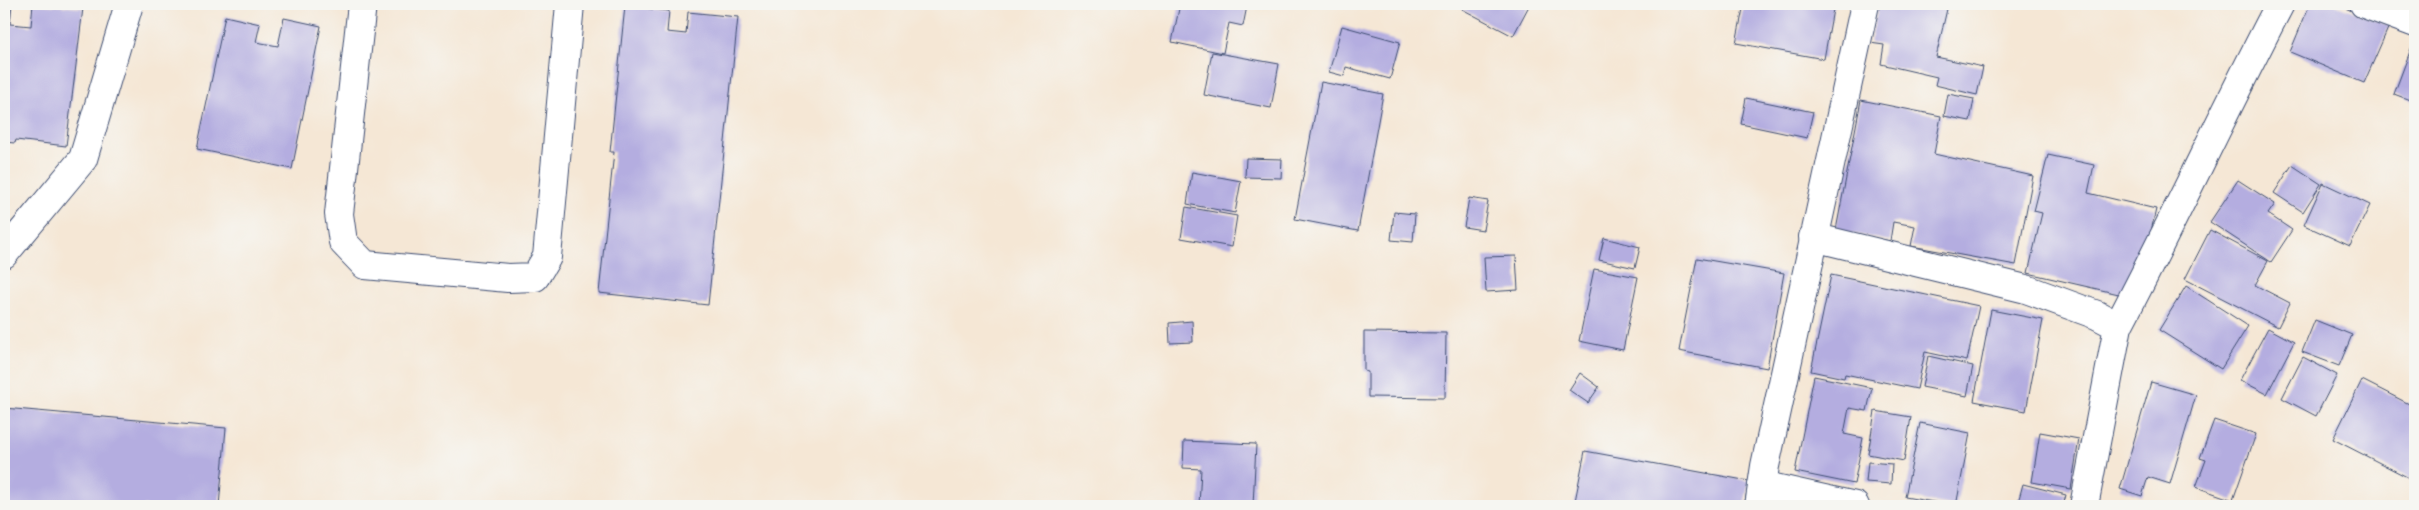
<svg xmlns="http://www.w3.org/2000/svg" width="2419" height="510" viewBox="0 0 2419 510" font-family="'Comic Neue',sans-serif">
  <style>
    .building { fill: #b4ade0 }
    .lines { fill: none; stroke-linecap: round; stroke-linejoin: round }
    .minor-casing { stroke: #3c4b70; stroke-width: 30 }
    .minor { stroke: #fff; stroke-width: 28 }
  </style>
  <rect width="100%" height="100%" fill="#f6f6f2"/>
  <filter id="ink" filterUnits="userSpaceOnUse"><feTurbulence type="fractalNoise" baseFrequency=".02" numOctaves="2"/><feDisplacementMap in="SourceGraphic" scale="10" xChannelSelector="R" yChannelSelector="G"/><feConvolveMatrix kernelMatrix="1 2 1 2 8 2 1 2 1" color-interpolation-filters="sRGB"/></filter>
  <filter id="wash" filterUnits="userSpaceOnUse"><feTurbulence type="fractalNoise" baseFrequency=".0096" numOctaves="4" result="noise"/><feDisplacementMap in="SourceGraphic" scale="20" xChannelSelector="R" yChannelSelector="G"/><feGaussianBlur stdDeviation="1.12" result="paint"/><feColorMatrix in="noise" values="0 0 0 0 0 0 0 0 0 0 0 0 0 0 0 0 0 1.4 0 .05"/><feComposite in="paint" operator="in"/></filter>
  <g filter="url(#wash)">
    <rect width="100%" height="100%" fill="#f5e7d5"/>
    <g id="blocks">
      <g class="building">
        <polygon points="4,4 12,4 10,24 31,26 33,4 83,8 66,146 16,140 15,143 4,142"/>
        <polygon points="1180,4 1237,4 1247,6 1243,26 1229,23 1223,53 1172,42"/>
        <polygon points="1465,4 1530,4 1513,36 1462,9"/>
        <polygon points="1744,4 1834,4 1824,59 1736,43"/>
        <polygon points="1879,4 1922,4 1947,9 1936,57 1983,67 1977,95 1935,85 1937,77 1881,64 1884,45 1870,43"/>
        <polygon points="2310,4 2335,4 2389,26 2364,83 2290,52"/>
        <polygon points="625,6 669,11 667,32 686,34 688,12 738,17 708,305 599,293 614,152 610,152"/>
        <polygon points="225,16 260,24 256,42 278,46 284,18 321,26 292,169 197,149"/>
        <polygon points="1342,26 1400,42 1390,79 1346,67 1344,76 1329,72"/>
        <polygon points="2412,46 2415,47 2415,102 2394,94"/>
        <polygon points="1212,52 1279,64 1271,108 1204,95"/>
        <polygon points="1321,82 1383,94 1358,231 1295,219"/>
        <polygon points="1948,94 1974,99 1970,121 1944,116"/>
        <polygon points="1746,98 1813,112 1807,138 1741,124"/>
        <polygon points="1861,100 1941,116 1934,154 2033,176 2016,265 1911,246 1915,226 1893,222 1890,241 1836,230"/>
        <polygon points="2048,155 2094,165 2088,193 2156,209 2136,298 2028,273 2042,213 2034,211"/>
        <polygon points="1246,158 1282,159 1281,178 1245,177"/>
        <polygon points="2292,165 2321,184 2303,212 2274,193"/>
        <polygon points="1192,172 1241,181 1235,213 1187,204"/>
        <polygon points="2238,180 2275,204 2268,214 2292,230 2271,262 2210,222"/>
        <polygon points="2323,183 2370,205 2350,246 2304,225"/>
        <polygon points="1469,198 1488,201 1483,230 1464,227"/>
        <polygon points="1186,207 1237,216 1232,247 1181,238"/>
        <polygon points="1394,212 1415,214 1413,242 1391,240"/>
        <polygon points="2210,230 2268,261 2255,285 2290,303 2278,327 2185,279"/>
        <polygon points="1604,238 1640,247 1635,268 1599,260"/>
        <polygon points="1516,256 1518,290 1486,292 1484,257"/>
        <polygon points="1697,258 1784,273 1767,368 1679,351"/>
        <polygon points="1594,269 1638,277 1623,350 1579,341"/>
        <polygon points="1831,275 1979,306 1967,361 1925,352 1917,389 1845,374 1844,378 1811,371"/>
        <polygon points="2186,286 2248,326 2221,369 2159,330"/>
        <polygon points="1991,310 2043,320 2026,411 1974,401"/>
        <polygon points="2315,320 2352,335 2339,366 2302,352"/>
        <polygon points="1192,321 1193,342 1170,343 1169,323"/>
        <polygon points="2268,328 2294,342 2267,394 2240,380"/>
        <polygon points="1364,332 1446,333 1445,398 1368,397 1368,372 1364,371"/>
        <polygon points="1928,356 1973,366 1967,396 1922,387"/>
        <polygon points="2303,357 2337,375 2316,416 2282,398"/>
        <polygon points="1580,373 1599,387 1588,403 1569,390"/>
        <polygon points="1814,376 1872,388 1867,411 1849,408 1844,434 1863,438 1854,484 1795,472"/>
        <polygon points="2362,380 2415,407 2415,481 2333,439"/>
        <polygon points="2151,382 2196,395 2170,484 2148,477 2142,496 2120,489"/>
        <polygon points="4,408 226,428 219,506 4,506"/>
        <polygon points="1875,411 1911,417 1904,461 1868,454"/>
        <polygon points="2214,420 2256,434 2233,500 2196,487 2206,460 2200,458"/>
        <polygon points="1920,423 1970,433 1956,506 1905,497"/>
        <polygon points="2040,432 2079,439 2071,489 2032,482"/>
        <polygon points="1184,441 1256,444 1253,506 1199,506 1201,469 1183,468"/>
        <polygon points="1585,451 1749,481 1744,506 1574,506"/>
        <polygon points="1868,462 1892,464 1891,484 1866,482"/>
        <polygon points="2023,484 2066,495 2063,506 2017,506"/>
      </g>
    </g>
  </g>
  <g filter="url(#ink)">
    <use href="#blocks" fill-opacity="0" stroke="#3c4b70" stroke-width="1"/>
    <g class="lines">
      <g class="minor-casing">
        <g id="minor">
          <polyline points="362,4 339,214 343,242 365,265 508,278 535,277 547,257 570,4"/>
          <polyline points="2364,4 2415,23"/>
          <polyline points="1813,237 2026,289 2097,315 2118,326 2084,506"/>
          <polyline points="4,254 83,159 129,4"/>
          <path d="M 2118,326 C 2174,220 2224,111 2280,4"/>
          <polyline points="1762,485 1855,506"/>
          <polyline points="1759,506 1765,466 1865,4"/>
        </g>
      </g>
      <use href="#minor" class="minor"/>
    </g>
  </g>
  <rect width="2419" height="510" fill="none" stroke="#f6f6f2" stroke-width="20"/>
</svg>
